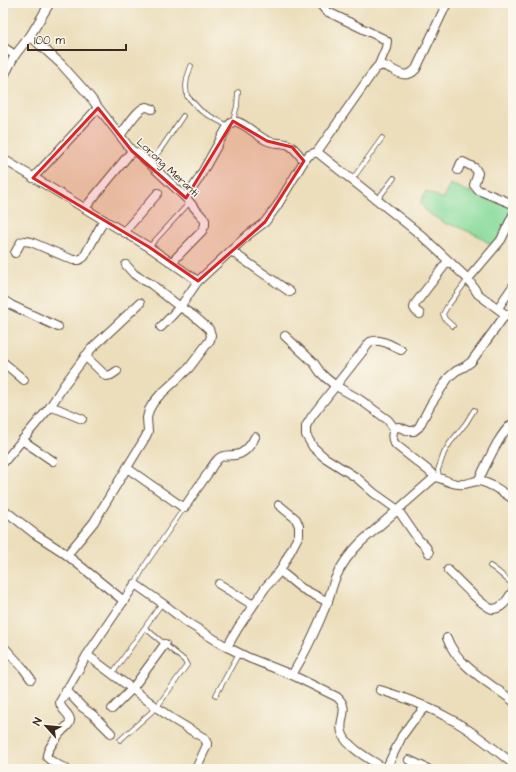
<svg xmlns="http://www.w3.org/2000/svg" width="516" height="772" viewBox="0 0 516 772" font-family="'Architects Daughter',sans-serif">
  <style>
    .green { fill: #89db9d; stroke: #62825e }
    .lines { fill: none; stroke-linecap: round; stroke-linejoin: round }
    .service-casing { stroke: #564536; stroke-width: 5.5 }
    .minor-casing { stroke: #564536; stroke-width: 10 }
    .service { stroke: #fff; stroke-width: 4 }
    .minor { stroke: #fff; stroke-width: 8 }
    .marked { fill: #d62828; fill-opacity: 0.2; stroke: #d62828; stroke-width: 3; stroke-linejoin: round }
    .labels { text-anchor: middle; stroke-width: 3; stroke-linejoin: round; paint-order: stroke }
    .street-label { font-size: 11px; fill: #3b2a1e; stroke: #fbf7ec }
  </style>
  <rect width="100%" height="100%" fill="#fbf7ec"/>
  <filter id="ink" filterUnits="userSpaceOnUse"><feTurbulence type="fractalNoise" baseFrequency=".025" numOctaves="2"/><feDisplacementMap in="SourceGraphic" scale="8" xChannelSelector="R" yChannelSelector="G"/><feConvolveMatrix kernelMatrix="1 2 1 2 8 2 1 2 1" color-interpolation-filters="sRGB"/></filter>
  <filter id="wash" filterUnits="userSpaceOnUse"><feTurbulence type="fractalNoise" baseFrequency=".012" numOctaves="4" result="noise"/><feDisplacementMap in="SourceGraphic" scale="16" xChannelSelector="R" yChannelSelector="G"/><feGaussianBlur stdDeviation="0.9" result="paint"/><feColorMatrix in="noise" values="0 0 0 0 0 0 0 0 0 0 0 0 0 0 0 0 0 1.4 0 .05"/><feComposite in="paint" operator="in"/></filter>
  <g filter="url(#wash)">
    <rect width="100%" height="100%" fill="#ecdebb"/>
    <polygon class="green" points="450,184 474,194 511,207 512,211 494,247 477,235 451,224 448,225 428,213 420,203 426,191 443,199"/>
  </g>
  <g filter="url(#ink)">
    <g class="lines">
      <g class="service-casing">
        <g id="service">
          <polyline points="191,66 187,78 186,86 187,96 201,111 228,126"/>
          <polyline points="233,121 237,106 238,92"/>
          <polyline points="150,164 160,150 183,116"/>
          <polyline points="352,180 382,138"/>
          <polyline points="377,200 394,178"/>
          <polyline points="149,247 190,202"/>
          <polyline points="453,326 445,319 443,314 447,307 468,279"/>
          <polyline points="439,477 438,470 444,453 450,443 466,423 474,410"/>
          <path d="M 490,566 C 499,571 505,579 513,584"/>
          <polyline points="135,584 145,565 184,508"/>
          <polyline points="112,674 162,603"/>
          <polyline points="216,695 239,653"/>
          <polyline points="120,740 157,707 187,665 184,660 145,628"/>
        </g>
      </g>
      <g class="minor-casing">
        <g id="minor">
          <polyline points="321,5 326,11 384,39 387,41 386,48 378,67"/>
          <polyline points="30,36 61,64 87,93 132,151 139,154 150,164 186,198 205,220 205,225 202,231 171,263"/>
          <polyline points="3,47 15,55"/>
          <polyline points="3,78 15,55 30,36 50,3"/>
          <path d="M 120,136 C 125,129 138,108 146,107 C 149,107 150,108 152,109"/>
          <polyline points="317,152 421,235 468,279 478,294 513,320"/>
          <polyline points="3,159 104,220 149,247 198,281"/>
          <polyline points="458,170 461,163 463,162 475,168 478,173 474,185 478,190 513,204"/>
          <polyline points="33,178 98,108"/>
          <path d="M 186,198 L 198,180 L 228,126 L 233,121 C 245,122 256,136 268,141 C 275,144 282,142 289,145 C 295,148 300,156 304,161"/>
          <polyline points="85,208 132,151"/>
          <polyline points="124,232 158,193"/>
          <polyline points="231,251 290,292"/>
          <polyline points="15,253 21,242 25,241 31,242 73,260 79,260 84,257 104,220"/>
          <polyline points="468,279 501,240 513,215"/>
          <polyline points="3,300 11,305 58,327"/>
          <polyline points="498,308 513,286"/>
          <polyline points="420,314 416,311 414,308 415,304 448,261"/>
          <path d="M 161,327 L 180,307 L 198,281 L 249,234 L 265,222 L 277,206 L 304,161 L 309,155 L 317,152 L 373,72 C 374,70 376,68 377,67 C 390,60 401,85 416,69 L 447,3"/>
          <path d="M 285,336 L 314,363 L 320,372 L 326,378 L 336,386 L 359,399 L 388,420 L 394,428 C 392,435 391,439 396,445 L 429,471 L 435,477"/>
          <path d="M 401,350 C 391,345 380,338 370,342 L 312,416 L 306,426 L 306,435 L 313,447 L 324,457 L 357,478 L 374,493 L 398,510 L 418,539 L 426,547 L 429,553"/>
          <polyline points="85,356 106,376 111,375 117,371"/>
          <polyline points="3,362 24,380"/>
          <polyline points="50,407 58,409 82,419"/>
          <polyline points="394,428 399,427 409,431 414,431 419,427 431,404 449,377 456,371 464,367 471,362 506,314"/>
          <polyline points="22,440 53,461"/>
          <polyline points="3,463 50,407 64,385 91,349 140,303"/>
          <path d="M 127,468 L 184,508 C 192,496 200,484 209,472 C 211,468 214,463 218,459 C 223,454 229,456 235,455 C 245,454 251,445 255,437"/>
          <path d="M 478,481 C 487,464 498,435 513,423"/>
          <polyline points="3,509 35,534 63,552 124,601"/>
          <polyline points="67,555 94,522 145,438 148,432 147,418 149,410 153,403 159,396 189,368 210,340 211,335 209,329 194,316 180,307 151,284 140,278 134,274 126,265"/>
          <path d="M 448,570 C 455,577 485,609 493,609 C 503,609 508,598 513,591"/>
          <polyline points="280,571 301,588 328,602"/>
          <polyline points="219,584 253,605"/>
          <path d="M 447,638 C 456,665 491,684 513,701"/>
          <polyline points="3,646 23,668 31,679"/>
          <polyline points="227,647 238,628 265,588 280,571 299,535 299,526 296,519 279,505"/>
          <polyline points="87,655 171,718 204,738 207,743 207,745 196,769"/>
          <path d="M 292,675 C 306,652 317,628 327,603 C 330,595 332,587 335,579 C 341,565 351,552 361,542 L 435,477 C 443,478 450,484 459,484 C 465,485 471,482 477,481 C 488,481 504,493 513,499"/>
          <polyline points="66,690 82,707 93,715 111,733"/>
          <path d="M 380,690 C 407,698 432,708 456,722 C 476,734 495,749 513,764"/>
          <polyline points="112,709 132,689 165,644"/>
          <polyline points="409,760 428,769"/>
          <path d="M 66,769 C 61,766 49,761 47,757 C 45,752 59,734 63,730 C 66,727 70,725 70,720 C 70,713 60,710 60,702 L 87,655 L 135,584 L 162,603 L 188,623 L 227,647 L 249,658 L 292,675 L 337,697 C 352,710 336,721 343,735 C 348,748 373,761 385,769"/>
          <polyline points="386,769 402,736 412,722 426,707"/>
        </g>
      </g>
      <use href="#service" class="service"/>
      <use href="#minor" class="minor"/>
    </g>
  </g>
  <path class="marked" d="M 98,108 L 132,151 L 186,198 L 233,121 L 267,141 L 292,147 L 304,161 L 265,222 L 198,281 L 149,247 L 33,178 Z"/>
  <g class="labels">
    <g class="street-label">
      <text transform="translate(168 167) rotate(43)" y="4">Lorong Meranti</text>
    </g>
  </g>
  <rect width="516" height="772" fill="none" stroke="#fbf7ec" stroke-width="16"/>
  <g transform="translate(46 726) rotate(297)" stroke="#fbf7ec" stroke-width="3" paint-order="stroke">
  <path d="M0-3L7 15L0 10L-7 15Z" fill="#3b2a1e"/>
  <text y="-6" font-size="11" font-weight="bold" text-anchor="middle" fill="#3b2a1e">N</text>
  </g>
  <path d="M28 44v6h98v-6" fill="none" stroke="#3b2a1e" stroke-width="2"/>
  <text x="34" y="44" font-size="12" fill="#3b2a1e" stroke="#fbf7ec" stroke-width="3" paint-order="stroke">100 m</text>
</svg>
